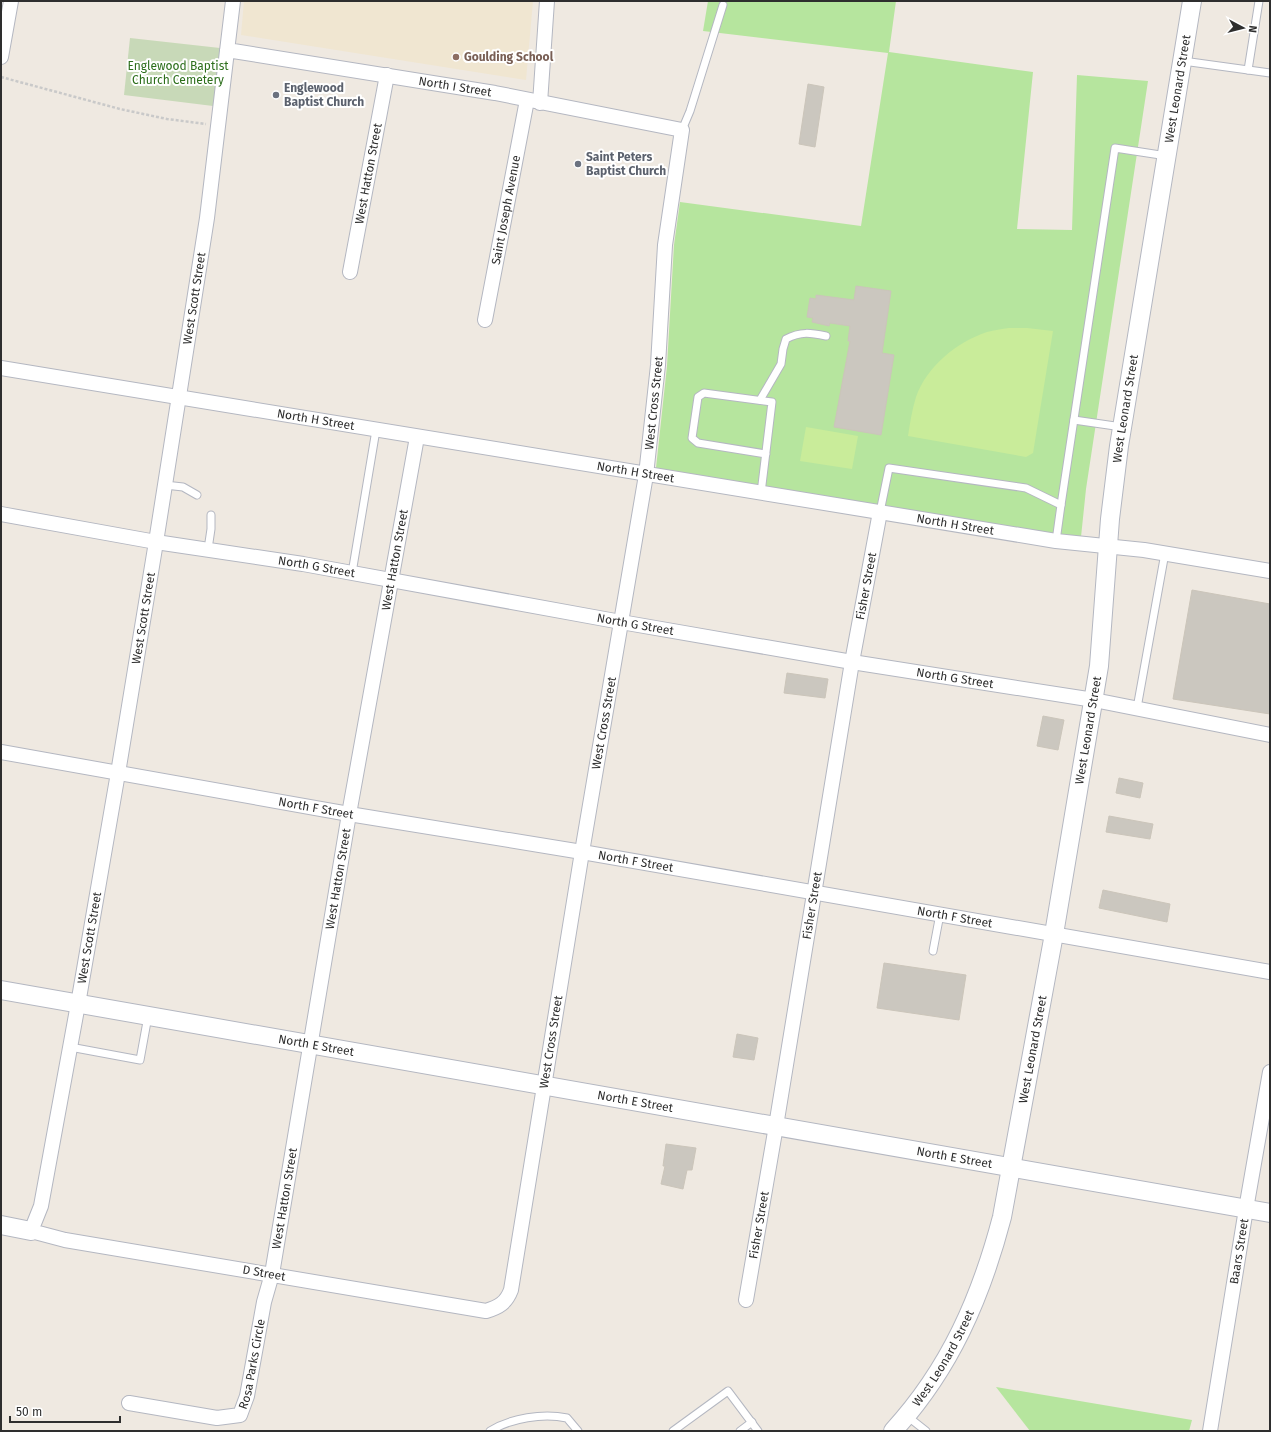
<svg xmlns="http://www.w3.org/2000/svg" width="1271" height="1432" viewBox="0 0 1271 1432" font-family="'Fira Sans',sans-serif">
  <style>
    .education { fill: #f0e6d1 }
    .green { fill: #b6e59e }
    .cemetery { fill: #c8d9b8 }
    .pitch { fill: #c9ec9a }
    .building { fill: #cbc7bf; stroke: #cbc5ba }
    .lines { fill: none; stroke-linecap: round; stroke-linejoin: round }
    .service-casing { stroke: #b4b7c1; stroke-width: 9 }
    .minor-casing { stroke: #b4b7c1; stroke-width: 16 }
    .tertiary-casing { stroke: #b4b7c1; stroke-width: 20 }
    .path { stroke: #c9c9c9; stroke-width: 2.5; stroke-dasharray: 3 2; stroke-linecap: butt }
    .service { stroke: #fff; stroke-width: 7 }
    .minor { stroke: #fff; stroke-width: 14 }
    .tertiary { stroke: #fff; stroke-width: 18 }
    .education-dot { fill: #8d6e63; stroke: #fff; stroke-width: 1.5 }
    .worship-dot { fill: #6b7280; stroke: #fff; stroke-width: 1.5 }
    .labels { text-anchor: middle; stroke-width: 4; stroke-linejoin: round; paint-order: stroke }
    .education-label { font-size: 12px; font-weight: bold; fill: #785e54; stroke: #fff; text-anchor: start }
    .park-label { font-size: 12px; fill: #2c6e1b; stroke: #fff }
    .street-label { font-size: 12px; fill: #2e2e2e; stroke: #fff }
    .worship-label { font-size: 12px; font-weight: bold; fill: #5b616d; stroke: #fff; text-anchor: start }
  </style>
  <rect width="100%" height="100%" fill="#efe9e1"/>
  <polygon class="education" points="244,1 533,1 526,80 241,35"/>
  <g class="green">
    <polygon points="708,1 896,1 889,52 1033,72 1017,229 1072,230 1077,75 1148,81 1086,489 1081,537 1064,535 656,468 667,366 674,245 680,202 861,226 888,53 703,31"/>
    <polygon points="996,1387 1192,1420 1189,1431 1030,1431"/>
  </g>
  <polygon class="cemetery" points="130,38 220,48 213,106 124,95"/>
  <g class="pitch">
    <path d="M 1009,328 L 1027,328 L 1053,331 L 1033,453 L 1026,457 L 908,436 C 910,423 912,410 916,397 C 927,366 957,342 987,332 C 994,330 1002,329 1009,328 Z"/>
    <polygon points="806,427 858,436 852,469 800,461"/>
  </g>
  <g class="building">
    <polygon points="808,84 824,87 815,147 799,144"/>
    <polygon points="856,286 891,291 882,353 894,355 881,435 834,427 850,341 848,341 850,326 830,323 829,326 812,322 813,318 807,317 810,298 816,299 816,295 854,300"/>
    <polygon points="1192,590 1270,604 1270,714 1173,699"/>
    <polygon points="787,673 828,679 825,698 784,693"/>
    <polygon points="1043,716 1064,720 1058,750 1037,746"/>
    <polygon points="1119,778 1143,783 1140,798 1116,793"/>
    <polygon points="1109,816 1153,824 1150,839 1106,832"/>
    <polygon points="1103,890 1170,904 1167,922 1099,908"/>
    <polygon points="884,963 966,975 959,1020 877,1008"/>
    <polygon points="737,1034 758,1038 754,1060 733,1057"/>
    <polygon points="666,1144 696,1148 692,1170 687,1170 683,1189 661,1184 665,1166 663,1166"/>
  </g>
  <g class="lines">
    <g class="service-casing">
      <g id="service">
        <polyline points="1183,61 1270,73"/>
        <polyline points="1248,70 1259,1"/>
        <polyline points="682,130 690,111 723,5"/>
        <path d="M 760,400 L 781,364 L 783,349 L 786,339 C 801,331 811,333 826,336"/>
        <polyline points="1074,420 1122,427"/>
        <polyline points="165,485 183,487 197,495"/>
        <polyline points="761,493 772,402 704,393 698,397 692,438 698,443 766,454"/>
        <polyline points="1061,505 1115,148 1167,156"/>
        <polyline points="880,512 889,468 1026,488 1061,505 1056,541"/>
        <polyline points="208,549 211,529 211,515"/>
        <polyline points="352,573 376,430"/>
        <polyline points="1137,708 1165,553"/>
        <polyline points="933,951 940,914"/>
        <polyline points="70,1047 140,1060 148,1016"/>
        <polyline points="907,1416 926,1431"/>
        <path d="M 490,1431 C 511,1418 543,1413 567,1418 L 578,1431"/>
        <polyline points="673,1431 728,1391 758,1431"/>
        <polyline points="740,1431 752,1422"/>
      </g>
    </g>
    <g class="minor-casing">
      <g id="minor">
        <path id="s1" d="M 227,50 L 495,93 L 682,130 L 665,245 L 658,365 L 646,475 L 582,852 L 511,1290 C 506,1303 499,1307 486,1311 L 65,1240 L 31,1231 L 41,1206 L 78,1004 L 118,773 L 156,542 L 207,218 L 233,1"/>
        <polyline points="1,57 11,1"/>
        <polyline points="540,103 547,1"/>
        <path id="s2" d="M 350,272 L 387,75"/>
        <path id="s3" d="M 485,320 L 527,100"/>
        <path id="s4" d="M 1,368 L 1056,541 L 1144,550 L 1270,571"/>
        <path id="s5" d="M 1,514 L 156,542 L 303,564 L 621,622 L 852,662 L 1094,700 L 1270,735"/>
        <path id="s6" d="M 1,752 L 349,814 L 582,852 L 1270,972"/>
        <path id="s7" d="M 746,1300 L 776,1126 L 852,662 L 880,512"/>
        <path id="s8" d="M 129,1403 L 217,1418 L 240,1415 L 247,1396 L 264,1302 L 272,1274 L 349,814 L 417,437"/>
        <path id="s9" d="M 1210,1431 L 1246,1209 L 1270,1072"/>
      </g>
    </g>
    <g class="tertiary-casing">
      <g id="tertiary">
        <path id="s10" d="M 1,990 L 1270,1213"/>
        <polyline points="1,1225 31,1231"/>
        <path id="s11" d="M 893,1431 C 950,1369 981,1297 1002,1217 L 1054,934 L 1099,666 L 1110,519 L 1119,446 L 1192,1"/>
      </g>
    </g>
    <polyline class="path" points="1,77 120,109 167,119 206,124"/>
    <use href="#service" class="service"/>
    <use href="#minor" class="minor"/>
    <use href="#tertiary" class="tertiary"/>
  </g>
  <circle class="education-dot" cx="456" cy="57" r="4"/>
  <g class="worship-dot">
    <circle cx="276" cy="95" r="4"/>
    <circle cx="578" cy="164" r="4"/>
  </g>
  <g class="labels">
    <g class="education-label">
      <text x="464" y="61">Goulding School</text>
    </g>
    <g class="park-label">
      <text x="178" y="70">Englewood Baptist<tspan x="178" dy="14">Church Cemetery</tspan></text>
    </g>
    <g class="street-label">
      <text dy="4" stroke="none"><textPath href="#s1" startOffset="231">North I Street</textPath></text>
      <text dy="4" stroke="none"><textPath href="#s11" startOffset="1385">West Leonard Street</textPath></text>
      <text dy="4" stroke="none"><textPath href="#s2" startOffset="100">West Hatton Street</textPath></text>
      <text dy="4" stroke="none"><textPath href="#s3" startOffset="112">Saint Joseph Avenue</textPath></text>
      <text dy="4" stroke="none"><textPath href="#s1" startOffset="3079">West Scott Street</textPath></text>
      <text transform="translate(654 403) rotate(-84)" y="4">West Cross Street</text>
      <text dy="4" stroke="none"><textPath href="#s11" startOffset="1061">West Leonard Street</textPath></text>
      <text dy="4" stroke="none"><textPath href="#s4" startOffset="319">North H Street</textPath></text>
      <text dy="4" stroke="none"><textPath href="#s4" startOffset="643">North H Street</textPath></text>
      <text dy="4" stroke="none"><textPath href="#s4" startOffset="967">North H Street</textPath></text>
      <text dy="4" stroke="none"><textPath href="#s8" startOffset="982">West Hatton Street</textPath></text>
      <text dy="4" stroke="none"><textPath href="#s5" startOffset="320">North G Street</textPath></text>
      <text dy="4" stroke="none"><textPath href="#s7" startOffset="724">Fisher Street</textPath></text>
      <text dy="4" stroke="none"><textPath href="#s1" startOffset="2755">West Scott Street</textPath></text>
      <text dy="4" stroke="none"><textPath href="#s5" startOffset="644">North G Street</textPath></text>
      <text dy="4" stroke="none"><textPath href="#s5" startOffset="968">North G Street</textPath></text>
      <text transform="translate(604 723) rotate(-80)" y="4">West Cross Street</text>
      <text dy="4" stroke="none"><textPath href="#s11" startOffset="737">West Leonard Street</textPath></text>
      <text dy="4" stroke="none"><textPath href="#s6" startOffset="320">North F Street</textPath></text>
      <text dy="4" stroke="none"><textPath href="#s6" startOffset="644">North F Street</textPath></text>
      <text dy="4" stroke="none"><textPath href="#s8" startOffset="658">West Hatton Street</textPath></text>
      <text dy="4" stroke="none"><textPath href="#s7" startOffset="400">Fisher Street</textPath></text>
      <text dy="4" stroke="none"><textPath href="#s6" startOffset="968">North F Street</textPath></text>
      <text dy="4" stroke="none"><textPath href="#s1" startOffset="2431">West Scott Street</textPath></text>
      <text transform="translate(551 1042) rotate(-81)" y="4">West Cross Street</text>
      <text dy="4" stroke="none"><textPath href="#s10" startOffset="320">North E Street</textPath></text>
      <text dy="4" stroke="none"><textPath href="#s11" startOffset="413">West Leonard Street</textPath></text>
      <text dy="4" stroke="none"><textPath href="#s10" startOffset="644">North E Street</textPath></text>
      <text dy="4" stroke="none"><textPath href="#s10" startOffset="968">North E Street</textPath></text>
      <text dy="4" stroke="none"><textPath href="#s8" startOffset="334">West Hatton Street</textPath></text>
      <text dy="4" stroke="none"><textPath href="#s7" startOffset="76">Fisher Street</textPath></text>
      <text dy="4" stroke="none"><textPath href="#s9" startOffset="182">Baars Street</textPath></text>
      <text transform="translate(264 1273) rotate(10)" y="4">D Street</text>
      <text dy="4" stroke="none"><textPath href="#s11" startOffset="89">West Leonard Street</textPath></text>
      <text dy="4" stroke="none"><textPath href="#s8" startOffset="165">Rosa Parks Circle</textPath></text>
    </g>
    <g class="worship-label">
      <text x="284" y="92">Englewood<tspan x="284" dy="14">Baptist Church</tspan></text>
      <text x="586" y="161">Saint Peters<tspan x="586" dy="14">Baptist Church</tspan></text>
    </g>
  </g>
  <rect width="1271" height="1432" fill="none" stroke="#2e2e2e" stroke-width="4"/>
  <g transform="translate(1243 28) rotate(97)" stroke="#ffffff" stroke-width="3" paint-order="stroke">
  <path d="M0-3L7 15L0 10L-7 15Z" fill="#2e2e2e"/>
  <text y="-6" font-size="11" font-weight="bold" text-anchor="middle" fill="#2e2e2e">N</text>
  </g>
  <path d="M10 1416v6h110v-6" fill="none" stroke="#2e2e2e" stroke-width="2"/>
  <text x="16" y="1416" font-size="12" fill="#2e2e2e" stroke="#ffffff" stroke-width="3" paint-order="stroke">50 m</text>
</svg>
